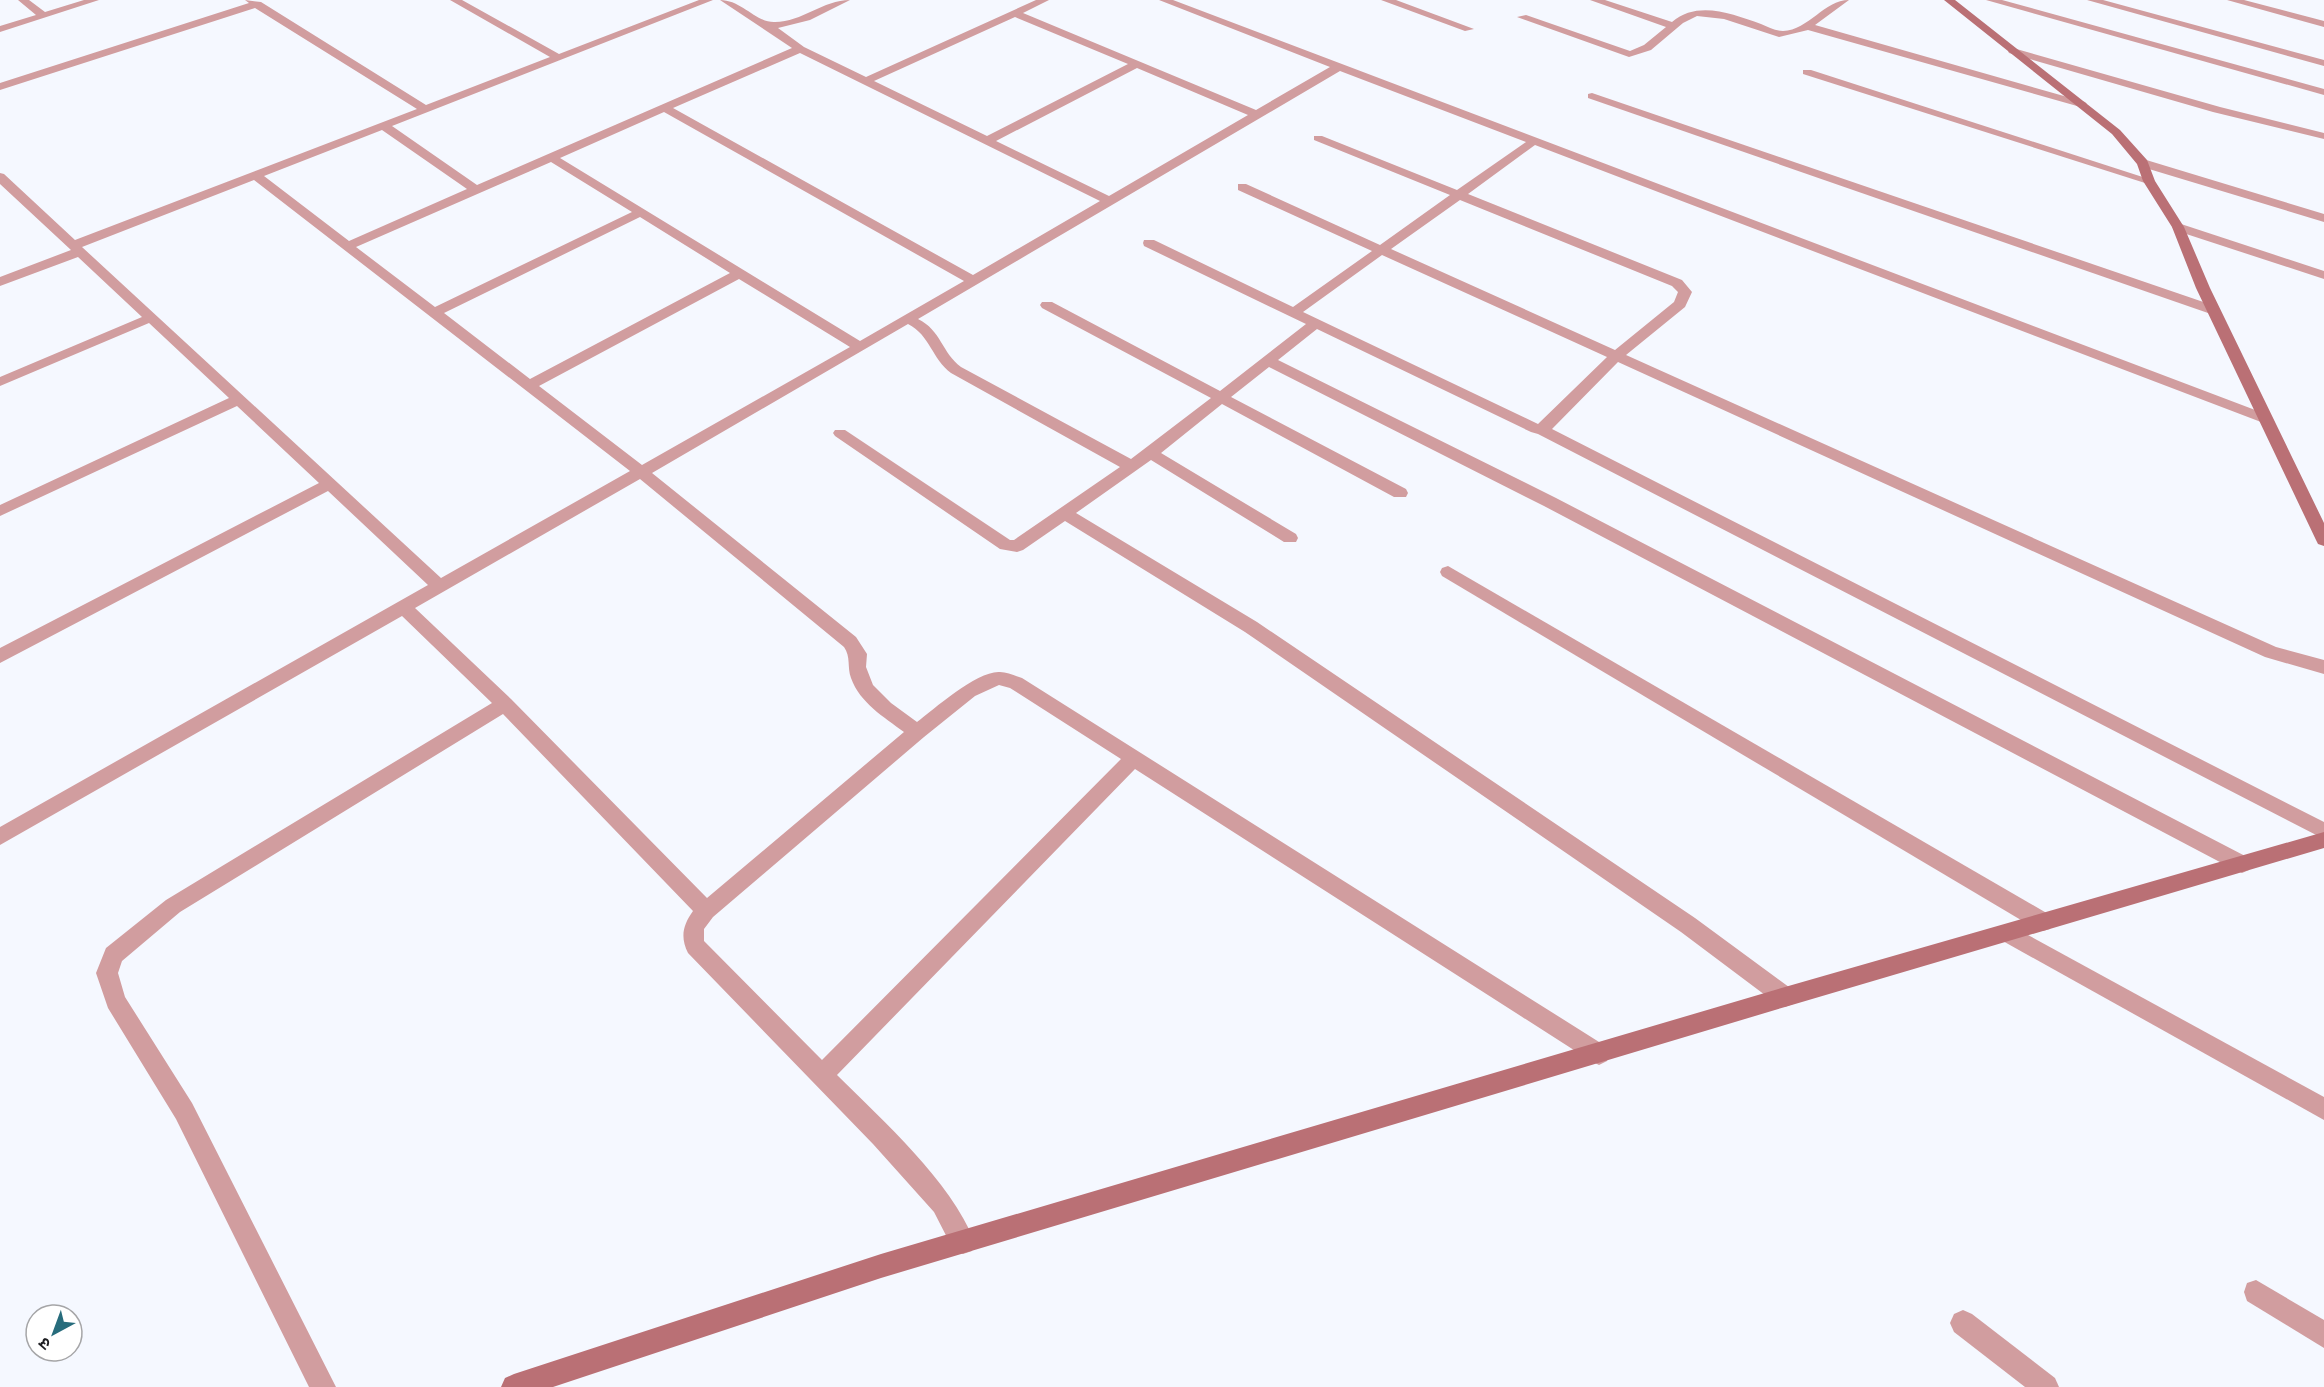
<svg xmlns="http://www.w3.org/2000/svg" width="2324" height="1387" viewBox="0 0 2324 1387" font-family="'PT Sans Narrow','Noto Sans Devanagari',sans-serif">
  <style>
    .lines { fill: none; stroke-linecap: round; stroke-linejoin: round }
    .lane { fill: #d19d9f; fill-rule: evenodd }
    .street { fill: #d19d9f; fill-rule: evenodd }
    .secondary { fill: #ba7075; fill-rule: evenodd }
  </style>
  <rect width="100%" height="100%" fill="#f5f8ff"/>
  <g class="lines">
    <polygon class="lane" points="1803,70 1811,70 2155,181 2153,183 2145,183 1803,74"/>
    <g class="street">
      <polygon points="18,0 29,0 45,12 84,0 99,0 0,32 0,26 36,15"/>
      <path d="M 245,0 L 261,2 L 426,105 L 550,57 L 450,0 L 462,0 L 559,54 L 699,0 L 713,0 L 392,126 L 477,185 L 792,48 L 720,0 C 742,0 756,23 775,22 C 802,22 823,0 850,0 L 810,20 L 778,28 L 804,47 L 866,77 L 1036,0 L 1049,0 L 1023,13 L 1256,110 L 1330,67 L 1159,0 L 1173,0 L 2271,416 L 2273,419 L 2271,422 L 2261,422 L 1535,145 L 1468,194 L 1682,280 L 1692,292 L 1685,307 L 1626,355 L 2276,647 L 2324,660 L 2324,674 L 2265,657 L 1618,362 L 1552,429 L 2324,822 L 2324,839 L 1538,434 L 1531,432 L 1317,329 L 1278,360 L 1556,498 L 2249,858 L 2252,864 L 2249,870 L 2242,873 L 2235,870 L 1544,506 L 1269,367 L 1231,397 L 1406,489 L 1408,493 L 1406,497 L 1394,497 L 1222,404 L 1161,453 L 1296,534 L 1298,538 L 1296,542 L 1284,542 L 1151,460 L 1076,513 L 1257,622 L 1695,918 L 1793,990 L 1796,997 L 1793,1004 L 1785,1007 L 1777,1004 L 1681,932 L 1245,632 L 1065,521 L 1023,550 L 1017,552 L 1000,549 L 835,436 L 833,433 L 835,430 L 845,430 L 1010,540 L 1014,540 L 1120,467 L 951,373 C 932,359 930,335 908,324 L 652,473 L 856,637 L 867,654 L 866,667 L 873,685 L 891,703 L 917,722 C 934,709 978,670 1000,672 C 1007,672 1015,676 1022,678 L 1607,1047 L 1610,1054 L 1607,1061 L 1599,1065 L 1591,1061 L 1135,769 L 837,1075 C 885,1123 949,1179 975,1242 L 972,1251 L 963,1254 L 954,1251 L 934,1212 L 873,1144 L 688,953 C 680,937 683,925 693,911 L 503,714 L 180,912 L 122,961 L 118,973 L 125,997 L 192,1103 L 336,1387 L 309,1387 L 176,1119 L 108,1008 L 96,973 L 106,948 L 166,900 L 492,703 L 402,616 L 0,845 L 0,827 L 428,585 L 328,491 L 0,663 L 0,648 L 319,483 L 237,406 L 0,516 L 0,505 L 229,398 L 149,323 L 0,386 L 0,377 L 142,317 L 78,257 L 0,286 L 0,277 L 71,250 L 0,184 L 0,173 L 4,174 L 75,240 L 417,109 L 255,8 L 0,90 L 0,83 L 249,3 ZM 1015,17 L 1128,64 L 987,136 L 874,81 ZM 800,53 L 1100,201 L 973,275 L 673,108 ZM 1137,68 L 1248,115 L 1109,196 L 996,141 ZM 1340,71 L 1526,142 L 1457,190 L 1322,136 L 1314,136 L 1314,140 L 1450,195 L 1380,245 L 1246,184 L 1238,184 L 1238,190 L 1372,251 L 1293,307 L 1154,240 L 1144,240 L 1143,243 L 1144,246 L 1306,324 L 1220,391 L 1052,302 L 1042,302 L 1040,305 L 1042,308 L 1211,398 L 1131,459 L 961,367 C 942,353 941,330 918,319 ZM 664,112 L 964,281 L 860,341 L 560,158 ZM 382,130 L 467,189 L 349,241 L 264,176 ZM 551,162 L 632,212 L 435,307 L 356,247 ZM 254,180 L 630,471 L 441,578 L 82,247 ZM 1460,200 L 1672,286 L 1678,292 L 1674,302 L 1615,350 L 1391,249 ZM 640,217 L 730,273 L 530,379 L 444,313 ZM 1382,255 L 1607,357 L 1538,424 L 1303,312 ZM 739,279 L 850,347 L 642,465 L 539,386 ZM 640,479 L 844,647 C 851,657 847,667 851,678 C 860,703 884,717 904,732 L 707,898 L 511,699 L 415,608 ZM 999,685 L 1010,688 L 1121,759 L 822,1060 L 704,941 L 704,929 L 713,917 L 924,737 L 975,696 Z"/>
      <polygon points="1381,0 1396,0 1474,29 1465,31"/>
      <path d="M 1590,0 L 1605,0 L 1672,22 C 1698,0 1732,14 1761,24 C 1768,27 1775,31 1783,31 C 1809,30 1824,0 1849,0 L 1815,25 L 2085,102 L 2087,104 L 2081,107 L 2077,106 L 1808,30 L 1779,37 L 1724,19 L 1697,16 L 1683,23 L 1651,50 L 1629,57 L 1517,17 L 1526,15 L 1630,51 L 1644,45 L 1666,27 Z"/>
      <polygon points="1986,0 2002,0 2324,89 2324,95"/>
      <polygon points="2087,0 2103,0 2324,60 2324,66"/>
      <polygon points="2227,0 2244,0 2324,21 2324,27"/>
      <polygon points="2013,48 2220,107 2324,133 2324,139 2213,112 2009,53 2008,51"/>
      <polygon points="1592,93 2218,307 2220,310 2218,313 2208,313 1588,98 1588,94"/>
      <polygon points="2143,159 2324,214 2324,222 2139,166 2139,160"/>
      <polygon points="2178,223 2324,271 2324,279 2174,230 2172,227 2174,224"/>
      <polygon points="1448,566 2050,915 2053,922 2050,929 2043,931 2036,929 1442,576 1440,572 1442,568"/>
      <polygon points="2008,924 2324,1097 2324,1120 2001,940 1998,933 2001,926"/>
      <polygon points="2256,1280 2324,1320 2324,1348 2247,1301 2244,1292 2247,1283"/>
      <polygon points="1963,1310 1972,1314 2055,1378 2059,1387 2025,1387 1954,1332 1950,1323 1954,1314"/>
    </g>
    <g class="secondary">
      <polygon points="1944,0 1955,0 2120,130 2147,160 2155,181 2184,227 2210,288 2324,523 2324,546 2318,544 2316,540 2196,288 2172,227 2143,181 2137,164 2112,134"/>
      <polygon points="2324,832 2324,848 1785,1007 881,1278 553,1387 501,1387 505,1378 514,1374 881,1254 1785,987"/>
    </g>
  </g>
  <g transform="translate(54 1333) rotate(221)"><circle r="28" fill="#ffffff" stroke="#a5a5a7" stroke-width="1.5"/>
  <path d="M0-4.5L10 22L0 15L-10 22Z" fill="#276c7c"/>
  <text y="-9" font-size="16" font-weight="bold" text-anchor="middle" fill="#1d1e22">उ</text>
  </g>
</svg>
